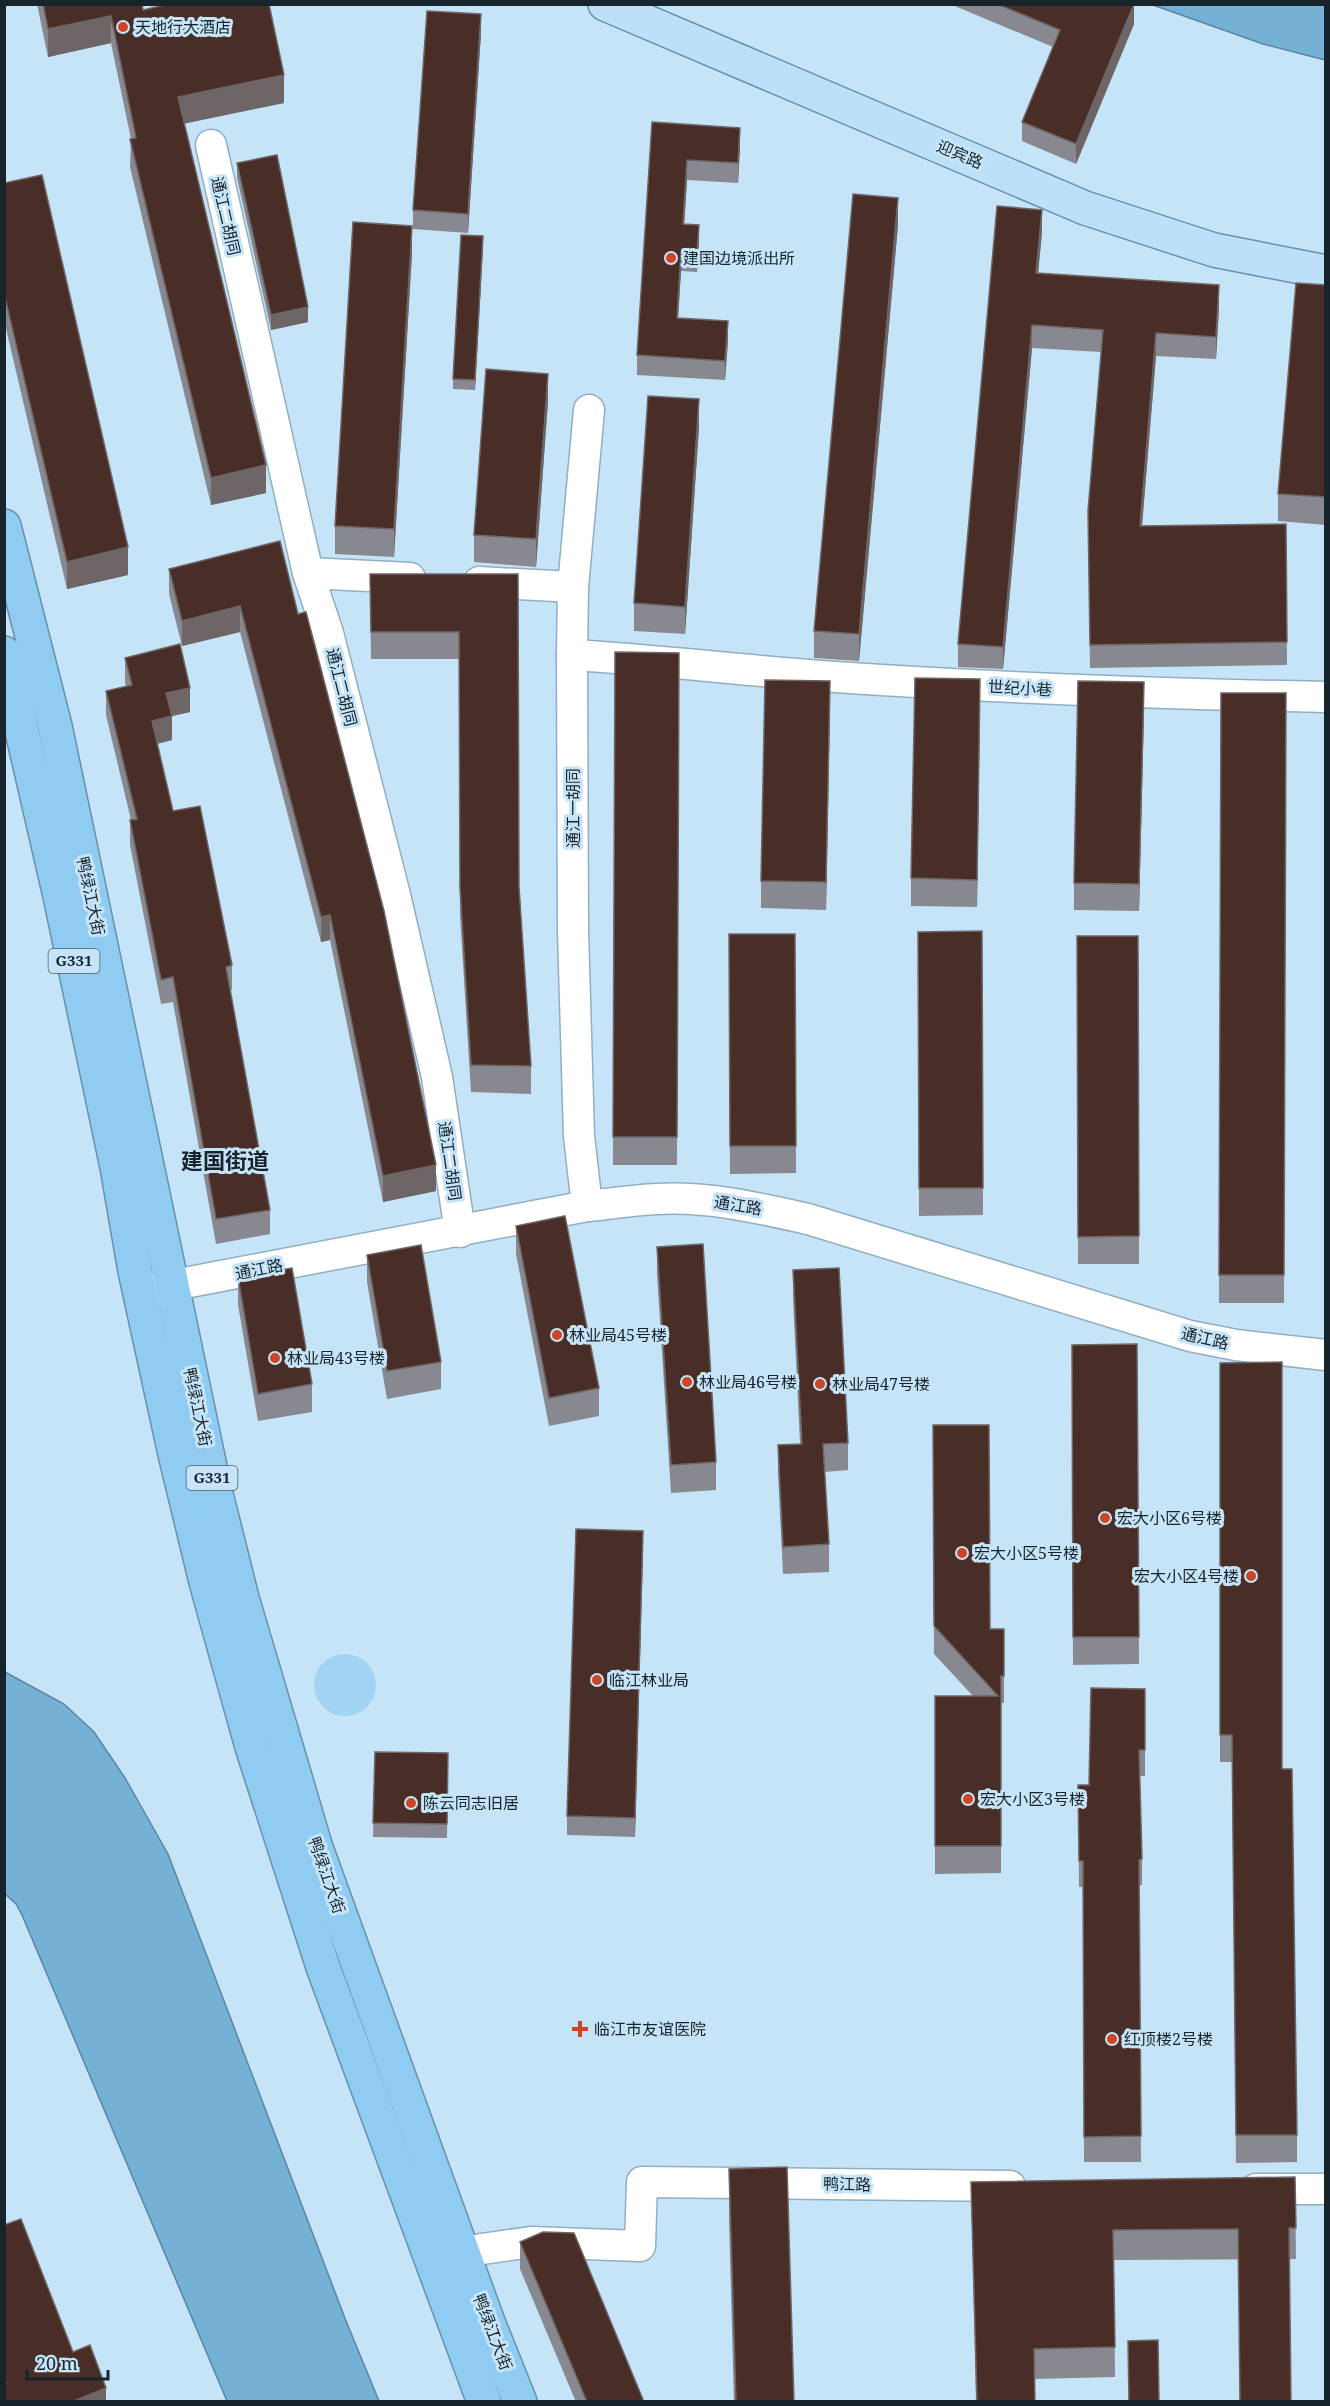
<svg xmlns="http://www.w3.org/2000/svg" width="1330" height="2406" viewBox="0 0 1330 2406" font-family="'Noto Serif','Noto Sans SC',serif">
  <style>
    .green { fill: #a1d3f3 }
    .water { fill: #75b0d5; stroke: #5986a2; stroke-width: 1.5 }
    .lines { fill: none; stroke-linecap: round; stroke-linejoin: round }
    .minor-casing { stroke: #92aec1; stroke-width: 33 }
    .major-casing { stroke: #6691ac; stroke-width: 36 }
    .highway-casing { stroke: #6691ac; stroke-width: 36 }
    .minor { stroke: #fff; stroke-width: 30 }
    .major { stroke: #bce0f7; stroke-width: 33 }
    .highway { stroke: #90ccf1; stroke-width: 33 }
    .wall { fill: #888990 }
    .shaded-wall { fill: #6e6566 }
    .building { fill: #492e28; stroke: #6e6566; stroke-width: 1.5 }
    .poi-dot { fill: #ce4425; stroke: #c6e4f8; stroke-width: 2 }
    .labels { text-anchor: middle; stroke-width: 6; stroke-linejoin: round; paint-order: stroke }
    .shield { fill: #c6e4f8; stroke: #4c5e68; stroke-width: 1.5 }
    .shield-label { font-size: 15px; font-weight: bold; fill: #18242b }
    .poi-label { font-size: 16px; fill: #18242b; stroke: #c6e4f8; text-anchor: start }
    .street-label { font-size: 16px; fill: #18242b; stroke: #c6e4f8 }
    .district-label { font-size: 22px; font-weight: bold; fill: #18242b; stroke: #c6e4f8 }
  </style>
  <rect width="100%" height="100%" fill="#c6e4f8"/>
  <circle class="green" cx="345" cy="1685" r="31"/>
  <g class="water">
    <polygon points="1153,5 1325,5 1325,60 1263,44"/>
    <polygon points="5,1672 64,1704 94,1732 125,1778 168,1854 346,2321 379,2401 227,2401 22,1915 16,1904 5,1894"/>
  </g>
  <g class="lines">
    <g class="minor-casing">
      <g id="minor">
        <polyline points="211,145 300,538 308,573 328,633 395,895 437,1077 460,1232"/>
        <polyline points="308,573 410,578"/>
        <polyline points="479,582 573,587"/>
        <path d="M 572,655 C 660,660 747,671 835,677 C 998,688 1162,694 1326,697"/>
        <polyline points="587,1206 579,1136 573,931 572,655 573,587 589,410"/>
        <path d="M 148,1290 L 587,1206 C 610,1204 634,1200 657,1199 C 708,1196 759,1208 808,1219 L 1190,1336 L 1236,1345 L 1326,1355"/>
        <polyline points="1256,2189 1326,2189"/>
        <polyline points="440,2255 531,2242 640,2246 642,2182 1010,2186"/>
      </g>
    </g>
    <g class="major-casing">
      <polyline id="major" points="605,4 1085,208 1214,250 1326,272"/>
    </g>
    <g class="highway-casing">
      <g id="highway">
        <polyline points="4,526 55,726 214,1486 242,1598 316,1848 488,2322 520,2402"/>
        <polyline points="4,653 60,896 117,1167 135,1271 175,1454 206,1582 252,1747 323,1967 484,2402"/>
      </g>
    </g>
    <use href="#minor" class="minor"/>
    <use href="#major" class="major"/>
    <use href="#highway" class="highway"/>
  </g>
  <g class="wall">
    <polygon points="37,4 142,4 143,10 284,103 184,123 266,493 211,505 130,167 131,139 111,43 48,57"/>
    <polygon points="950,4 1134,4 1134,24 1076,164 1022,141 1022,122 1053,47"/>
    <polygon points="481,33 468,233 413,229 413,210"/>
    <polygon points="652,122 740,147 738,183 687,180 684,224 699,244 697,272 681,271 678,318 728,340 725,380 637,375 637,355"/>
    <polygon points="237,163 308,322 271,330 237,178"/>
    <polygon points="4,183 128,575 67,589 4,320"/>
    <polygon points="898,225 859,661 814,658 814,631"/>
    <polygon points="1042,232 1038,273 1219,307 1216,359 1156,356 1142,526 1286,524 1287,665 1090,668 1088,511 1101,352 1032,348 1003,669 958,667 958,644"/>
    <polygon points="483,246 475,390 453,389 453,379"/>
    <polygon points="412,253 394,557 335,554 335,526"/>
    <polygon points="1326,285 1326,525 1278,521 1278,494"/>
    <polygon points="548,401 536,567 474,562 474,535"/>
    <polygon points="699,427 685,634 634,631 634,603"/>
    <polygon points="280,541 436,1191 383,1202 330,940 321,942 240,632 182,646 169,594 169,569"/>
    <polygon points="370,574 518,574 519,887 531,1066 531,1094 471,1092 460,915 459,659 371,659"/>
    <polygon points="615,652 679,653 677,1165 613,1165"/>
    <polygon points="125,658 190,712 172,716 172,740 157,744 173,811 232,965 232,990 230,990 270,1210 270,1234 216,1244 173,1002 161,1004 130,845 130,820 131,820 106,715 106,691 126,686 125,682"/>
    <polygon points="1221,693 1286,693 1284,1303 1219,1303"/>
    <polygon points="980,707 977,907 911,906 911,878"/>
    <polygon points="830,708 826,910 761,908 761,881"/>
    <polygon points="1144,710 1139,911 1074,910 1074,883"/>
    <polygon points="982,931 983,1215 919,1216 918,932"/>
    <polygon points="729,934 795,934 796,1173 730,1174"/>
    <polygon points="1077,936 1138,936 1139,1264 1078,1264"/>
    <polygon points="516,1226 599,1388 599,1416 549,1426 516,1254"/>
    <polygon points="657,1247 716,1462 716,1490 671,1493 657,1274"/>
    <polygon points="367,1255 441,1362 441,1389 387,1399 367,1282"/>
    <polygon points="793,1270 848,1443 848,1470 825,1472 829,1544 829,1572 783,1574 778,1473 778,1445 800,1444 793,1298"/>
    <polygon points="238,1277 312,1384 312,1412 258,1421 238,1305"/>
    <polygon points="1137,1344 1139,1664 1073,1665 1072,1345"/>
    <polygon points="1220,1363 1282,1769 1297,2135 1297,2162 1236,2163 1232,1762 1220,1762"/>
    <polygon points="933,1425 990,1629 1004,1629 1004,1703 1001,1703 1001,1873 935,1874 935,1696 973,1696 934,1654"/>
    <polygon points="643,1550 635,1837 567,1835 567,1816"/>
    <polygon points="1145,1689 1145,1776 1140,1776 1142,1859 1142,1885 1139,1885 1141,2162 1084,2162 1083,1887 1079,1887 1078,1785 1089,1785"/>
    <polygon points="375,1752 448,1753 447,1838 373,1837"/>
    <polygon points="729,2169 794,2402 734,2402 729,2219"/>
    <polygon points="1295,2177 1296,2259 1114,2260 1115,2377 1035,2379 1035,2402 976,2402 971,2182"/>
    <polygon points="520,2242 644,2402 576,2402 520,2269"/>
  </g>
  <g class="shaded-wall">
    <polygon points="1134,4 1134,24 1076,164 1076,144"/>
    <polygon points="481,14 481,33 468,233 468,214"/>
    <polygon points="111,16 111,43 48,57 48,29"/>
    <polygon points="284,75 284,103 178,125 178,97"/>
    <polygon points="740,128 740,147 738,183 738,163"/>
    <polygon points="687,160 687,180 683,244 683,224"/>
    <polygon points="898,198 898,225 859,661 859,634"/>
    <polygon points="1042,210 1042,232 1036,296 1036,273"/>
    <polygon points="699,225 699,244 697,272 697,253"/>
    <polygon points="412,226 412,253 394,557 394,529"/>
    <polygon points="483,236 483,246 475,390 475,380"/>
    <polygon points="681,252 681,271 677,337 677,318"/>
    <polygon points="1219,285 1219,307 1216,359 1216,337"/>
    <polygon points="308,307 308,322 271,330 271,315"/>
    <polygon points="728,321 728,340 725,380 725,361"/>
    <polygon points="1032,325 1032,348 1003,669 1003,647"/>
    <polygon points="1156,333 1156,356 1140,549 1140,526"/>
    <polygon points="548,374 548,401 536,567 536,539"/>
    <polygon points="699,399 699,427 685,634 685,607"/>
    <polygon points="266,465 266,493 211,505 211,478"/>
    <polygon points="128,547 128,575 67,589 67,562"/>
    <polygon points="240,606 240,632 182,646 182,621"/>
    <polygon points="980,679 980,707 977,907 977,880"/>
    <polygon points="830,681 830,708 826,910 826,882"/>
    <polygon points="1144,682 1144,710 1139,911 1139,884"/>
    <polygon points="190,688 190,712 172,716 172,740 152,745 152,721 166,693"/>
    <polygon points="330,915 330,940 321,942 321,917"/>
    <polygon points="436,1165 436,1191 383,1202 383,1176"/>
    <polygon points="643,1531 643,1550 635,1837 635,1818"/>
    <polygon points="106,2388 106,2402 72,2402"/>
  </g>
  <g class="building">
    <polygon points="43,4 142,4 143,10 169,4 269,4 284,75 178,97 266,465 211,478 130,139 136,138 111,16 48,29"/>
    <polygon points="997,4 1134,4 1076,144 1022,122 1060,30"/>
    <polygon points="427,11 481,14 468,214 413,210"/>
    <polygon points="652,122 740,128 738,163 687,160 683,224 699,225 697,253 681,252 677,318 728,321 725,361 637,355"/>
    <polygon points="277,155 308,307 271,315 237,163"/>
    <polygon points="42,175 128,547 67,562 4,293 4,183"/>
    <polygon points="853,194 898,198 859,634 814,631"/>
    <polygon points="997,206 1042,210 1036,273 1219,285 1216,337 1156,333 1140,526 1286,524 1287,642 1090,645 1088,511 1103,330 1032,325 1003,647 958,644"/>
    <polygon points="353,222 412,226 394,529 335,526"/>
    <polygon points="461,235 483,236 475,380 453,379"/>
    <polygon points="1296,283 1326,285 1326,497 1278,494"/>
    <polygon points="486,369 548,374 536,539 474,535"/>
    <polygon points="648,396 699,399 685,607 634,603"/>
    <polygon points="280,541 298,614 306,612 384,911 436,1165 383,1176 330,915 321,917 240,606 182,621 169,569"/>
    <polygon points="370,574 518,574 519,887 531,1066 471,1065 460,888 459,632 371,632"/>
    <polygon points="180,644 190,688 166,693 172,716 152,721 173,811 200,806 232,965 226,967 270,1210 216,1219 173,977 161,980 130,820 137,819 106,691 132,685 125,658"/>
    <polygon points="615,652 679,653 677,1137 613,1137"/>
    <polygon points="915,678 980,679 977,880 911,878"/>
    <polygon points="765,680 830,681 826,882 761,881"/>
    <polygon points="1078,681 1144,682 1139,884 1074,883"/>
    <polygon points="1221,693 1286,693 1284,1275 1219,1275"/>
    <polygon points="982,931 983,1188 919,1188 918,932"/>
    <polygon points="729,934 795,934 796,1146 730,1146"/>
    <polygon points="1077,936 1138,936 1139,1236 1078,1237"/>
    <polygon points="565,1216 599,1388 549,1398 516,1226"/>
    <polygon points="703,1244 716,1462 671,1465 657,1247"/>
    <polygon points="421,1245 441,1362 387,1371 367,1255"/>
    <polygon points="292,1268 312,1384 258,1394 238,1277"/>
    <polygon points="839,1268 848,1443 823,1444 829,1544 783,1547 778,1445 802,1444 793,1270"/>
    <polygon points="1137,1344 1139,1637 1073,1637 1072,1345"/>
    <polygon points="1282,1362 1282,1769 1292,1769 1297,2135 1236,2135 1232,1735 1220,1735 1220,1363"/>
    <polygon points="933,1425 989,1425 990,1629 1004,1629 1004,1676 1001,1676 1001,1846 935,1846 935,1696 998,1696 934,1626"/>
    <polygon points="576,1529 643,1531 635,1818 567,1816"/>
    <polygon points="1091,1688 1145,1689 1145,1750 1139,1750 1142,1859 1139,1860 1141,2136 1084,2137 1083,1861 1079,1861 1078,1785 1089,1785"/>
    <polygon points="375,1752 448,1753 447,1824 373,1823"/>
    <polygon points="787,2167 794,2402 736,2402 729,2169"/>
    <polygon points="1295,2177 1296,2228 1289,2228 1291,2402 1240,2402 1238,2229 1113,2230 1115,2347 1034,2349 1035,2402 977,2402 971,2182"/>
    <polygon points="21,2219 73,2352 90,2345 106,2388 72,2402 4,2402 4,2384 6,2383 4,2378 4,2225"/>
    <polygon points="543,2232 574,2233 644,2402 587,2402 520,2242"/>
    <polygon points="1158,2340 1159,2402 1129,2402 1128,2341"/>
  </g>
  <g class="poi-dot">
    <circle cx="123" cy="27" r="6"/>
    <circle cx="671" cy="258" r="6"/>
    <circle cx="557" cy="1335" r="6"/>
    <circle cx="275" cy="1358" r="6"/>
    <circle cx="687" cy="1382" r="6"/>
    <circle cx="820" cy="1384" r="6"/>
    <circle cx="1105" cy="1518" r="6"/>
    <circle cx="962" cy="1553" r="6"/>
    <circle cx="1251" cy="1576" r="6"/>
    <circle cx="597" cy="1680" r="6"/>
    <circle cx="968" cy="1799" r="6"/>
    <circle cx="411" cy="1803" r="6"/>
    <path d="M577 2020h6v6h6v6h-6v6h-6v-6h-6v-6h6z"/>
    <circle cx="1112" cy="2039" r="6"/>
  </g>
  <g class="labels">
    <g class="shield">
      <rect x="48.5" y="949" width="51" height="24" rx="4.5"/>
      <rect x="186.5" y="1466" width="51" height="24" rx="4.5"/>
    </g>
    <g class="shield-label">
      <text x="74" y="966">G331</text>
      <text x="212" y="1483">G331</text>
    </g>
    <g class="poi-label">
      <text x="135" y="33">天地行大酒店</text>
      <text x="683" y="264">建国边境派出所</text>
      <text x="569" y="1341">林业局45号楼</text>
      <text x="287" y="1364">林业局43号楼</text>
      <text x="699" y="1388">林业局46号楼</text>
      <text x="832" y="1390">林业局47号楼</text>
      <text x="1117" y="1524">宏大小区6号楼</text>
      <text x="974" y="1559">宏大小区5号楼</text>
      <text x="1239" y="1582" text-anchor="end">宏大小区4号楼</text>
      <text x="609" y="1686">临江林业局</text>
      <text x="980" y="1805">宏大小区3号楼</text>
      <text x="423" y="1809">陈云同志旧居</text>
      <text x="594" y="2035">临江市友谊医院</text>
      <text x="1124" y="2045">红顶楼2号楼</text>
    </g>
    <g class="street-label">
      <text transform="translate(960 154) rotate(23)" y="6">迎宾路</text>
      <text transform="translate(226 216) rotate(77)" y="6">通江二胡同</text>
      <text transform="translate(342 687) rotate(76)" y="6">通江二胡同</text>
      <text transform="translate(1020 688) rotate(3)" y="6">世纪小巷</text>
      <text transform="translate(573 808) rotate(-90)" y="6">通江一胡同</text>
      <text transform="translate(91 896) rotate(78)" y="6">鸭绿江大街</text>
      <text transform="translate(450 1161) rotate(82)" y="6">通江二胡同</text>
      <text transform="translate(738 1205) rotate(9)" y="6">通江路</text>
      <text transform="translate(259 1269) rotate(-11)" y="6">通江路</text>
      <text transform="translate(1205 1338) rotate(13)" y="6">通江路</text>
      <text transform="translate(198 1407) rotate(78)" y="6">鸭绿江大街</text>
      <text transform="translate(327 1875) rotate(71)" y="6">鸭绿江大街</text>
      <text transform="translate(847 2184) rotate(1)" y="6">鸭江路</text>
      <text transform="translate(493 2332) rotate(69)" y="6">鸭绿江大街</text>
    </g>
    <g class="district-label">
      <text x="225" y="1169">建国街道</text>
    </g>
  </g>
  <rect width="1330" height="2406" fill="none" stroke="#18242b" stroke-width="12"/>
  <path d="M27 2370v9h81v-9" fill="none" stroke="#18242b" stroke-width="3"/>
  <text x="36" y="2370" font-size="18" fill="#18242b" stroke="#c6e4f8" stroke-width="4.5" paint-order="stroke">20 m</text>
</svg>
